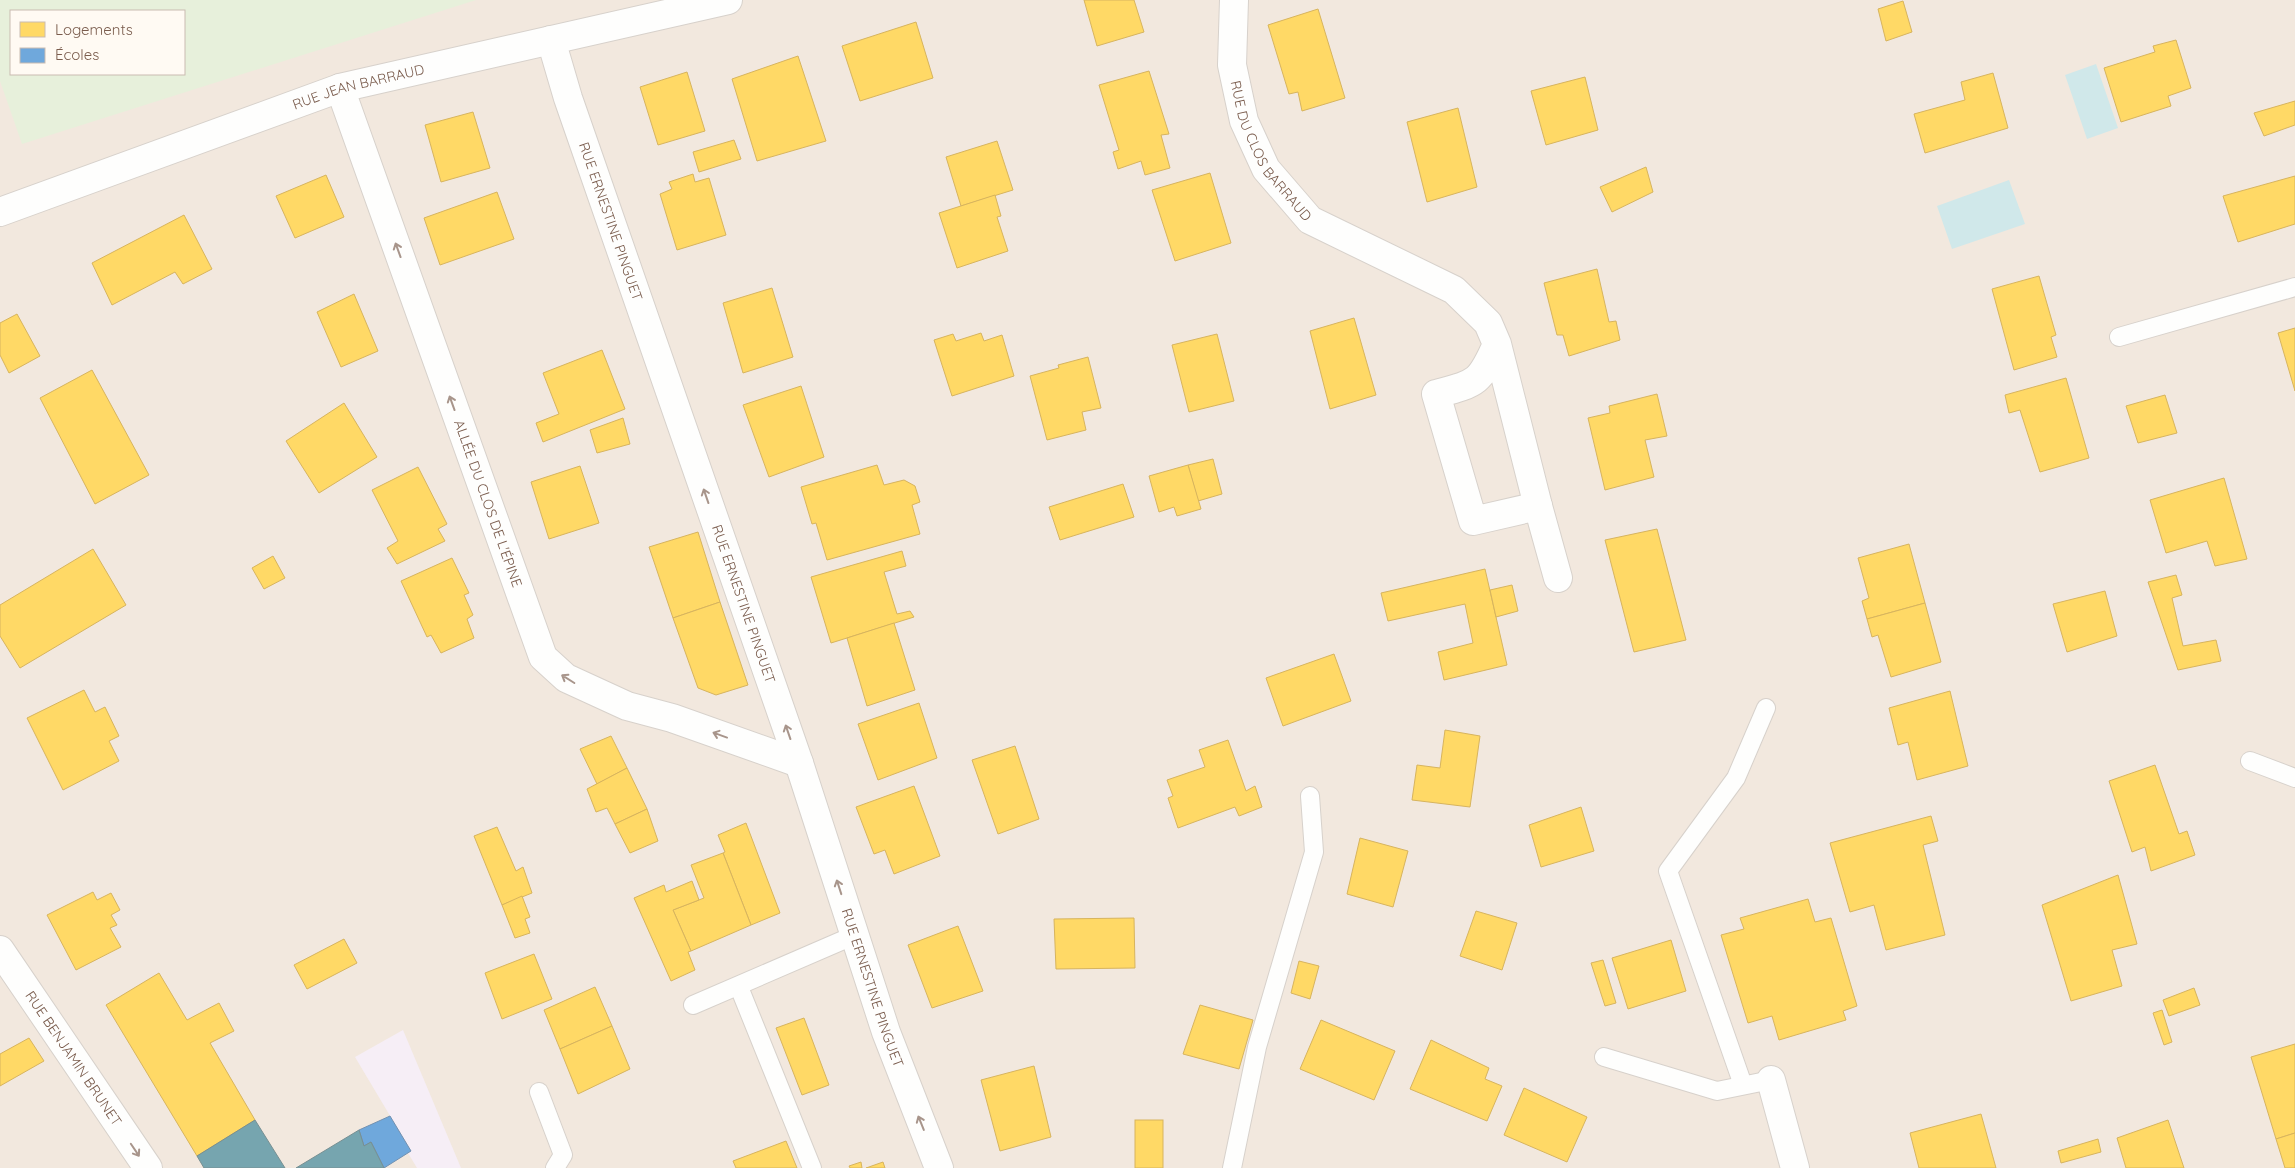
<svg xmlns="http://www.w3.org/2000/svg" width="2295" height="1168" viewBox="0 0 2295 1168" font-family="Quicksand,sans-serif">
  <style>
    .residential { fill: #f2e8de; fill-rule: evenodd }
    .education { fill: #f6eef6 }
    .green { fill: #e7f0db; fill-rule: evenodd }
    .water { fill: #d0e8ea }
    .homes { fill: #ffd966; stroke: #d7b45e }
    .schools { fill: #6fa8dc; stroke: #7291b1 }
    .public { fill: #76a5af; stroke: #778f92 }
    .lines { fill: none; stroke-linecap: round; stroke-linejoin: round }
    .service-casing { stroke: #d7d1cb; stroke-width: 20 }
    .minor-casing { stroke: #d7d1cb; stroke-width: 30 }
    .service { stroke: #fefefd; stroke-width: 18 }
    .minor { stroke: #fefefd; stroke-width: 28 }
    .oneway { stroke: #a8958b }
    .labels { text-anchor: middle; stroke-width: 5; stroke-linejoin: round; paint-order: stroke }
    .street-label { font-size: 14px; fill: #7a5c4d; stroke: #fffaf3 }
  </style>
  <rect width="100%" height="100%" fill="#f9f5f0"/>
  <path class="residential" d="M 0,0 L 2295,0 L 2295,1168 L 0,1168 ZM 11,11 L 184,11 L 184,74 L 11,74 Z"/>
  <polygon class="education" points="403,1030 461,1168 417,1168 408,1153 411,1151 355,1057"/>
  <path class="green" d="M 0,0 L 476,0 L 22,144 L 0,81 ZM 11,11 L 184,11 L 184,74 L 11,74 Z"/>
  <g class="water">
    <polygon points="2096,64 2118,128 2087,139 2065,75"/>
    <polygon points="2009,180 2025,224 1952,249 1937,206"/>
  </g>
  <g class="homes">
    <polygon points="1084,0 1134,0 1144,32 1097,46"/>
    <polygon points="1903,1 1912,32 1886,41 1878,9"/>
    <polygon points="1318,9 1345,98 1302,111 1298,92 1289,94 1268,25"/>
    <polygon points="916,22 933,78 860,101 842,46"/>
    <polygon points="2176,40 2191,88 2168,96 2171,106 2121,122 2104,68 2155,52 2153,46"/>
    <polygon points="798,56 826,141 757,161 732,79"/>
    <polygon points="1149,71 1169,134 1161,135 1170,168 1145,175 1141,161 1118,169 1113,152 1119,150 1099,85"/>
    <polygon points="687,72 705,131 658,145 640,87"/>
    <polygon points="1993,73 2008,128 1925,153 1914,114 1965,100 1961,82"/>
    <polygon points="1585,77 1598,130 1546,145 1531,91"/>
    <polygon points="2295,101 2295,125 2264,136 2254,113"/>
    <polygon points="1458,108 1477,187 1427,202 1407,122"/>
    <polygon points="473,112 490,168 441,182 425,125"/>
    <polygon points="734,140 741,159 699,172 693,152"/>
    <polygon points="997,141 1013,190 961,206 946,157"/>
    <polygon points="1646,167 1653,192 1612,212 1600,187"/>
    <polygon points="1210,173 1231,243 1175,261 1152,190"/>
    <polygon points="693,174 695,182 709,178 726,235 677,250 660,194 672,189 669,182"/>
    <polygon points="326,175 344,217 295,238 276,196"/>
    <polygon points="2295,176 2295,224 2238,242 2223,196"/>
    <polygon points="497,192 514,239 440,265 424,218"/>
    <polygon points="995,195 1001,216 997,217 1008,251 957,268 939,213"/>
    <polygon points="184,215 212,269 183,284 175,272 112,305 92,263"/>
    <polygon points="1597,269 1609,322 1616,321 1620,340 1569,356 1563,335 1557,335 1544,283"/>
    <polygon points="2039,276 2056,335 2051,337 2057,357 2014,370 1992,289"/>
    <polygon points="772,288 793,357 743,373 723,303"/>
    <polygon points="354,294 378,351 341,367 317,312"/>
    <polygon points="17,314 40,356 9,373 0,355 0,323"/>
    <polygon points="1354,318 1376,395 1330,409 1310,331"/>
    <polygon points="2295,328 2295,391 2278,333"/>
    <polygon points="981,333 984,341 1002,335 1014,376 952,396 934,340 953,334 956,341"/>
    <polygon points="1217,334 1234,401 1189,412 1172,345"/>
    <polygon points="602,350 625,409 543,442 536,423 559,414 543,373"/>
    <polygon points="1088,357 1101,408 1082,412 1086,430 1047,440 1030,376 1059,368 1058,365"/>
    <polygon points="92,370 149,475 95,504 40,398"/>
    <polygon points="2066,378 2089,458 2040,472 2020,410 2009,413 2005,395"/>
    <polygon points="801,386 824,457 769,477 743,405"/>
    <polygon points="1657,394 1667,436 1645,440 1654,477 1605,490 1588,418 1610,413 1609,406"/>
    <polygon points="2165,395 2177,433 2138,443 2126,406"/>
    <polygon points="344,403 377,457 319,493 286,441"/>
    <polygon points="623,418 630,444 597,453 590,430"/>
    <polygon points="1213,459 1222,494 1198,501 1188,465"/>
    <polygon points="877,465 884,485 904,480 915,486 920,502 912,505 920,534 827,560 816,523 812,524 801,487"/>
    <polygon points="1188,465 1201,509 1177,516 1174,507 1159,512 1149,476"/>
    <polygon points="580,466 599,523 549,539 531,482"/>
    <polygon points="418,467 447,524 438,529 445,541 397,564 387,548 398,541 372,490"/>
    <polygon points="2224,478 2247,559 2215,566 2207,541 2166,553 2150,500"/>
    <polygon points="1123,484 1134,517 1060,540 1049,507"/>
    <polygon points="1657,529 1686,640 1634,652 1605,540"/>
    <polygon points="698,532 720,602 673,618 649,547"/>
    <polygon points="1909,544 1925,603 1867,619 1862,601 1869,598 1858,558"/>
    <polygon points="93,549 126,605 20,668 0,636 0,605"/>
    <polygon points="902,551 906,566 884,572 897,614 910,611 914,617 831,643 811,577"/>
    <polygon points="273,556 285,578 264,589 252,568"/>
    <polygon points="452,558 469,593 464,595 473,615 467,619 474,638 441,653 431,635 427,637 401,581"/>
    <polygon points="1485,569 1507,665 1444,680 1438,652 1473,643 1465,604 1388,621 1381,593"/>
    <polygon points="2176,575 2182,595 2172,598 2183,646 2216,640 2221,661 2178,670 2148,582"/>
    <polygon points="1512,585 1518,611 1496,617 1490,590"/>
    <polygon points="2105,591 2117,636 2067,652 2053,604"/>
    <polygon points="720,602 748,685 716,695 698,688 673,618"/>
    <polygon points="1925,603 1941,662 1891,677 1878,635 1872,637 1867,619"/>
    <polygon points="894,623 915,690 867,706 847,638"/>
    <polygon points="1334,654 1351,701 1283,726 1266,678"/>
    <polygon points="84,690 95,712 105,707 119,736 109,741 119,761 63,790 27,718"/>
    <polygon points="1950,691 1968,766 1917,780 1908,742 1898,745 1889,708"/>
    <polygon points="919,703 937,758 878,780 858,724"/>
    <polygon points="1445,730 1480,736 1470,807 1412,800 1417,765 1440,768"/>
    <polygon points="611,736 627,768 597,784 580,749"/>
    <polygon points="1228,740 1246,791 1255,786 1262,807 1239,816 1235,807 1178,828 1168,798 1173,796 1167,780 1205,767 1199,750"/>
    <polygon points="1015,746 1039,819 998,834 972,760"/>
    <polygon points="2155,765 2179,834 2187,831 2195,855 2151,871 2145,847 2132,852 2109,781"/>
    <polygon points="627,768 647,809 615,824 607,808 596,812 587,789"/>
    <polygon points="914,786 940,856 894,874 885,850 874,854 856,807"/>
    <polygon points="1581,807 1594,851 1541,867 1529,825"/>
    <polygon points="647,809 658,841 630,853 615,824"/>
    <polygon points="1931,816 1938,841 1923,845 1945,935 1886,950 1874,905 1850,912 1830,843"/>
    <polygon points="746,823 780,913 751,925 723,853 725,852 718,835"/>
    <polygon points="497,827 516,871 523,867 532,893 502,905 474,836"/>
    <polygon points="1360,838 1408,851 1393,907 1347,894"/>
    <polygon points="723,853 751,925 691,951 673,910 704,898 691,865"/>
    <polygon points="2118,875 2137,944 2112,950 2122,986 2071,1001 2042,905"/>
    <polygon points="692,881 699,900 673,910 691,951 688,952 695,970 671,981 634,898 664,885 666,892"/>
    <polygon points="93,892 97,900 111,893 120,910 111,915 117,925 110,928 121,947 76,970 47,915"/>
    <polygon points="522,896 530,917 525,919 530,933 515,938 502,905"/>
    <polygon points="1808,899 1815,922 1831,918 1857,1006 1843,1011 1846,1020 1779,1040 1772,1016 1748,1023 1721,935 1744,929 1740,918"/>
    <polygon points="1476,911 1517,923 1502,970 1460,956"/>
    <polygon points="1134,918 1135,968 1056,969 1054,919"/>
    <polygon points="958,926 983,991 932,1008 908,945"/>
    <polygon points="344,939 357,963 307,989 294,965"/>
    <polygon points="1671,940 1686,991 1628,1009 1612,958"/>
    <polygon points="534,954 552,999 502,1019 485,973"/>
    <polygon points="1603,960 1616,1003 1605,1006 1591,963"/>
    <polygon points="1299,961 1319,966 1310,999 1291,993"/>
    <polygon points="159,973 187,1020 219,1003 234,1031 210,1043 255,1120 197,1156 106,1005"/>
    <polygon points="595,987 612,1026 560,1049 544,1010"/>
    <polygon points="2194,988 2200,1005 2169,1016 2163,1000"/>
    <polygon points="1200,1005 1253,1020 1239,1069 1183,1054"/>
    <polygon points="2162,1010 2172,1042 2164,1045 2153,1013"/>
    <polygon points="804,1018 829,1085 802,1095 776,1028"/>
    <polygon points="1321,1020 1395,1051 1374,1100 1300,1069"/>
    <polygon points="612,1026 630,1069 578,1094 560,1049"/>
    <polygon points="29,1038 44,1061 0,1086 0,1054"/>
    <polygon points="1431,1040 1489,1068 1485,1079 1502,1086 1487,1121 1410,1089"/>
    <polygon points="2295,1044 2295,1133 2276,1139 2251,1057"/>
    <polygon points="1034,1066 1051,1137 1000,1151 981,1080"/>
    <polygon points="1524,1088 1587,1117 1567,1162 1504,1135"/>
    <polygon points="1981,1114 1996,1168 1919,1168 1910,1133"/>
    <rect x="1135" y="1120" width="28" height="48"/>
    <polygon points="2168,1120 2184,1168 2126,1168 2117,1138"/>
    <polygon points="2295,1133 2295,1168 2285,1168 2276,1139"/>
    <polygon points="2098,1139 2101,1152 2061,1163 2058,1151"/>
    <polygon points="786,1141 797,1168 736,1168 733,1161"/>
    <polygon points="861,1162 862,1168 850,1168 849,1166"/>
    <polygon points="883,1162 885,1168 866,1168"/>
  </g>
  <polygon class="schools" points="390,1116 411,1151 384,1168 371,1142 364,1146 359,1130"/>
  <g class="public">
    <polygon points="255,1120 285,1168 204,1168 197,1156"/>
    <polygon points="359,1130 364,1146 371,1142 384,1168 296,1168"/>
  </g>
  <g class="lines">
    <g class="service-casing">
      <g id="service">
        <polyline points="2119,337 2295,287"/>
        <polyline points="2250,761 2295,778"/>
        <polyline points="739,987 812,1168"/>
        <polyline points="693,1005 855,935"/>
        <polyline points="1604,1057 1717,1091 1771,1080"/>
        <polyline points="1743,1085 1668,871 1736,778 1766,708"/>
        <polyline points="539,1092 563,1155 555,1168"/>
        <polyline points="1232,1168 1257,1047 1314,852 1310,796"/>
      </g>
    </g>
    <g class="minor-casing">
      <g id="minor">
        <path id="s1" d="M 1234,0 L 1232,65 L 1244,121 L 1266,169 L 1310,220 L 1454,290 L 1488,323 L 1497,344 L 1538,506 L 1473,521 L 1436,394 C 1477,383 1480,383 1497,344"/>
        <path id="s2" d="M 551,40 L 568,98 L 799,763 L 886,1032 L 939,1168"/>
        <path id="s3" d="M 340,88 L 543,657 L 566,678 L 627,706 L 672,718 L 799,763"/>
        <path id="s4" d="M 0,212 L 340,88 L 728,0"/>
        <polyline points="1538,506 1558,578"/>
        <path id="s5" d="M 0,950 L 148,1168"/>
        <polyline points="1771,1080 1795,1168"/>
      </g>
    </g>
    <use href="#service" class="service"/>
    <use href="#minor" class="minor"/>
  </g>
  <defs><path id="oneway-shaft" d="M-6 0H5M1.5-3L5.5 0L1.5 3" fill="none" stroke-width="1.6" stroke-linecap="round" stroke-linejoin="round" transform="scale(1.25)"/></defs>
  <g class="oneway">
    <use href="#oneway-shaft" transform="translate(398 250) rotate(-110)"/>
    <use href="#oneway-shaft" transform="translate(452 403) rotate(-110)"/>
    <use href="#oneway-shaft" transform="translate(706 496) rotate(-109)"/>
    <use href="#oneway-shaft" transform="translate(568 679) rotate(-148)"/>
    <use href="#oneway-shaft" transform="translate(788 732) rotate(-109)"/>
    <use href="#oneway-shaft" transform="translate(720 735) rotate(-160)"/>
    <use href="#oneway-shaft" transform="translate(839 887) rotate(-108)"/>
    <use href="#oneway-shaft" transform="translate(921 1123) rotate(-112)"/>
    <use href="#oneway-shaft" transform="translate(135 1150) rotate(56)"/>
  </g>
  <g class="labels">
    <g class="street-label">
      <text dy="5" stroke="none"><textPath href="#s4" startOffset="380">RUE JEAN BARRAUD</textPath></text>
      <text dy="5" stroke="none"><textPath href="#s1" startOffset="161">RUE DU CLOS BARRAUD</textPath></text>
      <text dy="5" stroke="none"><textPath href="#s2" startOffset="191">RUE ERNESTINE PINGUET</textPath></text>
      <text dy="5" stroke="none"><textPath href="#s3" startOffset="441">ALLÉE DU CLOS DE L'ÉPINE</textPath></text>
      <text dy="5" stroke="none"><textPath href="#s2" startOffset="596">RUE ERNESTINE PINGUET</textPath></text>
      <text dy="5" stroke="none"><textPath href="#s2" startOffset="1001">RUE ERNESTINE PINGUET</textPath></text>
      <text dy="5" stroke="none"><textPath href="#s5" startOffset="131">RUE BENJAMIN BRUNET</textPath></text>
    </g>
  </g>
  <rect x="10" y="10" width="175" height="65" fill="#fffaf3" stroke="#cabbb1"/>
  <rect x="20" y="22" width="25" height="15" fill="#ffd966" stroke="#cabbb1"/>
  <text x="55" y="35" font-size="15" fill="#7a5c4d">Logements</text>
  <rect x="20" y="48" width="25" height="15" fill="#6fa8dc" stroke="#cabbb1"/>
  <text x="55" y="60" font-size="15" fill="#7a5c4d">Écoles</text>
</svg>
